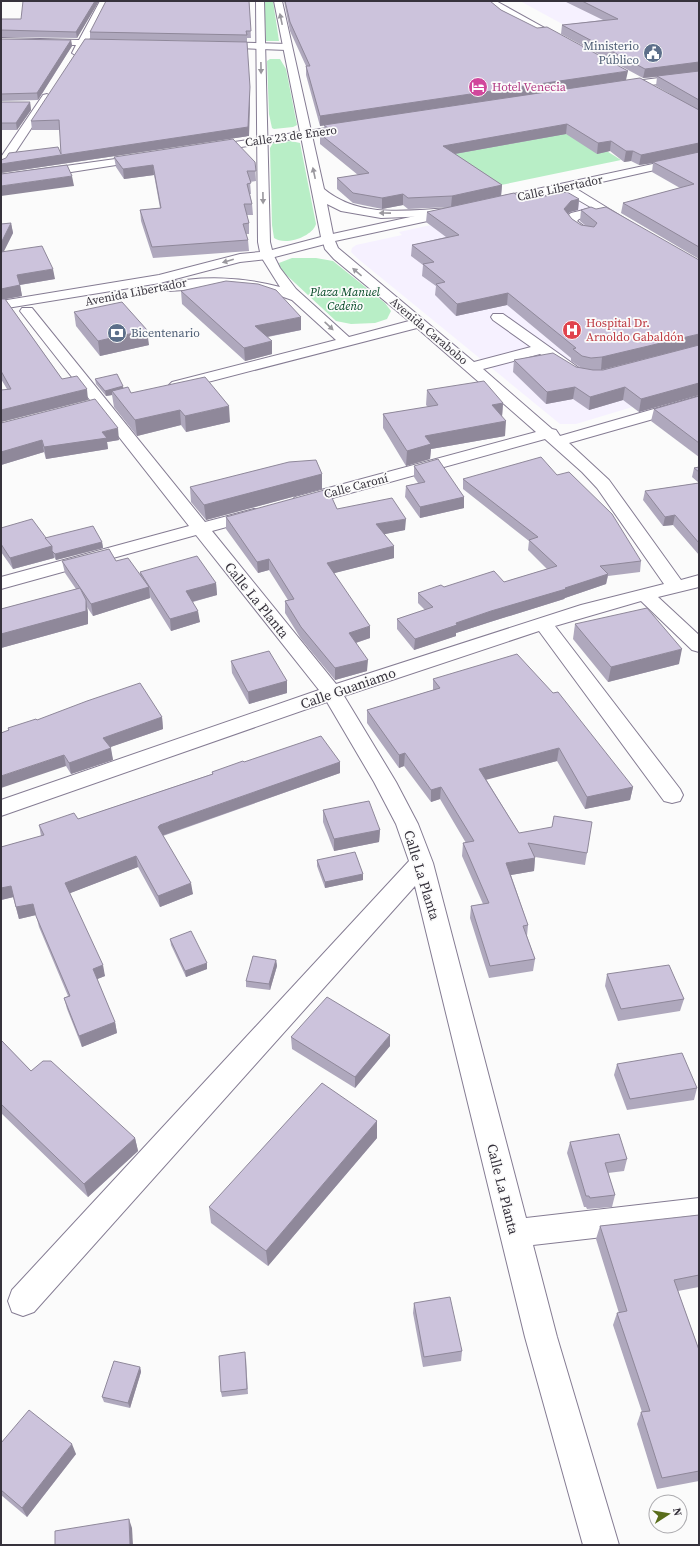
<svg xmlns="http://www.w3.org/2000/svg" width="700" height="1546" viewBox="0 0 700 1546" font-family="'Source Serif 4',serif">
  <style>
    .built { fill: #f6f1ff }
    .green { fill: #b8eec6 }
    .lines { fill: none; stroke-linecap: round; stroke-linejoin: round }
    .minor-casing { stroke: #857c93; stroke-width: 2 }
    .highway-casing { stroke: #857c93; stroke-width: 2 }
    .minor { fill: #fff; fill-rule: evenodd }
    .highway { fill: #fff; fill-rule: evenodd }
    .wall { fill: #afa8bd }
    .shaded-wall { fill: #8f889a }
    .building { fill: #ccc3dc; stroke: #8f889a }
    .oneway { fill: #9a989e }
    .labels { text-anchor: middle; stroke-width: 3.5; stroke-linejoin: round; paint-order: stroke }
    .far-service-label { font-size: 12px; fill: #4e5e75; stroke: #fbfbfb; text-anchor: end }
    .far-hotel-label { font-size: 12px; fill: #b23c85; stroke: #fbfbfb; text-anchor: start }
    .far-street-label { font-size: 12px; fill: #36323c; stroke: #fbfbfb }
    .far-park-label { font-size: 12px; font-style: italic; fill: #014723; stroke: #fbfbfb }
    .far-health-label { font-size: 12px; fill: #be3a42; stroke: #fbfbfb; text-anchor: start }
    .street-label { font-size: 14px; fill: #36323c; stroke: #fbfbfb }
  </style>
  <rect width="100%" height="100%" fill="#fbfbfb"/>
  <g class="built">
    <polygon points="520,1 699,1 577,32"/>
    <polygon points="563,196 570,197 582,204 699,274 699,387 576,424 560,424 357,258 351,252 352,248 356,245 402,235 399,232"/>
  </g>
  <g class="green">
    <polygon points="264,1 273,1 279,41 266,41"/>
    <polygon points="280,59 286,69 297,125 293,127 274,129 272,128 269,114 267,61 270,59"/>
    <polygon points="572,129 621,160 501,185 449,153"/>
    <path d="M 291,141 L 300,143 L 316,224 C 312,237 285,246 274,238 L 272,225 L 270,148 L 273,143 Z"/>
    <polygon points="292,258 316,258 333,261 385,303 391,311 387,319 375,323 351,324 336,321 281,270 279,263"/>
  </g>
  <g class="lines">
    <g class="minor-casing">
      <g id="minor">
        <polygon points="100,1 108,1 89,40 112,40 117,43 115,45 86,45 80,55 77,56 72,53 76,45 1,44 1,38 79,40"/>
        <polygon points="485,1 496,1 570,42 568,44 562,44"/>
        <polygon points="218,42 287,44 292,47 287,50 215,47 213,45"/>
        <polygon points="699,73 699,79 619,89 614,86 619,83"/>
        <polygon points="47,94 52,97 5,168 1,169 1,157 43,95"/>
        <polygon points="354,124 358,125 359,127 358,129 208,152 202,149 208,146"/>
        <polygon points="699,154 699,160 575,188 632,223 626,227 601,213 579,219 577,221 594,234 588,238 568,226 564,219 571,213 592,208 563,191 491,207 485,203 491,199"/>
        <polygon points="144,155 150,158 148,160 1,183 1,175"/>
        <path d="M 456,207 L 462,211 L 460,214 L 335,241 L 338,248 L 344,253 L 474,362 L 531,347 L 493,320 L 491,317 L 493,314 L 503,314 L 579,368 L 582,371 L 579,374 L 569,374 L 540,354 L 483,369 L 552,429 L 556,430 L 560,436 L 699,396 L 699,406 L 569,443 L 609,480 L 681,580 L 699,575 L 699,587 L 658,597 L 699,635 L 699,652 L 692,650 L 641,601 L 555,626 L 680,789 L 683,795 L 680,801 L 672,803 L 664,801 L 539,631 L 344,696 L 396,782 L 418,824 L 433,863 L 526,1218 L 699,1198 L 699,1226 L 533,1245 L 557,1337 L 619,1545 L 583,1545 L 525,1337 L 415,886 L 34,1312 L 23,1316 L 12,1312 L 8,1301 L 12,1290 L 409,861 L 396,824 L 374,782 L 327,702 L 1,816 L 1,800 L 319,690 L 196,535 L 1,589 L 1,577 L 189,526 L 20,311 L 22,308 L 32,308 L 205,522 L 254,509 L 260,510 L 263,514 L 260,518 L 212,531 L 336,684 L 581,605 L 664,584 L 597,488 L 582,472 L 545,439 L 307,505 L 301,506 L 295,505 L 292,501 L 295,497 L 536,432 L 417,328 L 177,390 L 172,388 L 169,385 L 172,382 L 336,340 L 292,300 L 275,294 L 233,287 L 168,291 L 163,290 L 161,287 L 163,284 C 201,275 243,277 280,287 L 260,255 L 262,252 L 272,252 L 280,268 L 296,289 L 349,337 L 409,321 L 334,259 L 325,249 L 322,239 L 328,235 Z"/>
      </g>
    </g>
    <g class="highway-casing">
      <path id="highway" d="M 256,1 L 264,1 L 270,242 L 272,250 L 321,237 L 274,1 L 282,1 L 324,189 C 360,219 408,210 452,208 L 456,209 L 458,212 L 456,215 L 381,218 L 341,211 L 327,204 L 334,239 L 333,242 L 267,259 L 240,262 L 160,283 L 1,309 L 1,301 L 159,275 L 240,254 L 260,252 L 258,242 Z"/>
    </g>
    <use href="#minor" class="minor"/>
    <use href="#highway" class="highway"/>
  </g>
  <g class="wall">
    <polygon points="99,1 77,38 1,37 1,19 21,19"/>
    <polygon points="249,1 251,38 247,38 247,42 90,39 90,32"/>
    <polygon points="284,1 490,1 501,10 626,80 672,95 656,86 657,77 643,78 561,34 562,25 603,20 564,1 699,1 699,259 621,213 623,203 680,188 652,172 653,163 639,165 631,161 624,162 610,151 597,154 566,134 455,154 502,185 501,196 524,200 579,199 578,210 570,212 568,214 572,219 581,225 586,226 580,221 581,210 591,207 699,345 601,370 592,370 603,370 699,345 699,395 639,412 623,400 589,410 573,399 546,404 513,372 514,360 580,367 571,361 571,358 507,305 456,316 435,295 436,286 422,276 423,265 411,256 412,245 446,237 426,222 427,212 450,207 408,209 403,205 382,209 353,203 337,189 337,178 358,175 320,144 320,134 325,133 324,125 390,115 320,126 306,75 306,66 290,31"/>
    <polygon points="1,39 71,40 72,46 38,100 1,101"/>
    <polygon points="250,96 249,136 1,173 1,160 61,154 60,130 32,130 31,121"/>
    <polygon points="1,102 30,102 31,110 17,130 1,130"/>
    <polygon points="114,157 255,162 256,181 250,182 251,194 250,194 252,204 253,215 247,215 249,223 249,234 246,234 248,240 249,251 153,258 141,221 140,210 160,208 154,175 124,179 116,167"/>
    <polygon points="11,223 13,233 4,251 55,279 20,285 22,296 5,299 62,379 88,400 1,422 7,389 1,379 1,224"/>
    <polygon points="181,291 301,330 268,337 272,354 245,361 182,304"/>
    <polygon points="74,312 149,345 100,356 76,326"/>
    <polygon points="95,379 124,388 131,393 230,422 186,432 181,425 137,436 114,407 112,395 106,396 96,384"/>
    <polygon points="427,390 503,403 502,416 505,436 431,449 430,459 406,466 383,428 383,414 428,407 426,405"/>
    <polygon points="699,396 699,457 651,421 654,409"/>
    <polygon points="1,423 119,440 107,442 108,449 46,459 44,452 1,465"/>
    <polygon points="414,466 464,497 464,508 420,518 405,497 406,486 418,483 414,477"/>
    <polygon points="699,467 699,555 673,525 663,526 643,500 645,491 699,483 692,477 694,468"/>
    <polygon points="322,474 322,489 206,520 191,502 190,487"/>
    <polygon points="557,475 641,561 640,572 608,576 606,584 565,598 564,599 490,622 456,633 456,636 414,650 397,629 397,619 425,610 418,603 418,593 444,587 504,582 547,569 528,550 529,541 463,489 463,479"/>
    <polygon points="337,509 405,530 384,534 394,558 334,573 370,638 356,643 367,671 335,680 301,639 285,613 285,601 288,600 269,570 258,573 226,529 226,517"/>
    <polygon points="1,528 45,538 102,542 103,548 56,560 54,557 54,558 13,569 1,552"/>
    <polygon points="62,561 116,561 140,575 140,572 216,583 217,595 193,602 200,622 171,631 150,597 150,598 93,616 87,607 88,613 88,624 1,648 1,609 76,589 65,573"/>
    <polygon points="575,624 679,664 608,682 573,639"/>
    <polygon points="231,661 287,681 287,693 249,704 232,673"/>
    <polygon points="433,679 633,787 630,800 585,809 557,761 486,779 519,833 587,853 585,865 535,857 534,871 511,875 528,925 527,936 535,959 533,971 489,978 470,918 471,906 483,904 462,856 463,843 466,843 440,799 431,802 404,766 399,768 367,723 367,710 433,690"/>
    <polygon points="162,717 163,729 110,747 113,760 71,774 66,766 8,731 8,728 37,720"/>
    <polygon points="244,762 340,762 340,773 163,836 193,894 160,907 138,867 70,893 105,976 97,979 115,1022 117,1033 82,1047 67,1009 64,998 68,996 39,927 36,915 19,919 13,897 1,900 1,847 41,836 39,825 78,819 212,774 212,772"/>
    <polygon points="323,810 380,830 379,842 334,851 323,822"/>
    <polygon points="317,860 363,874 363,880 325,888 317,866"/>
    <polygon points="170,939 207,969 186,977 171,945"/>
    <polygon points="276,960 277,966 270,990 246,987 246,981"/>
    <polygon points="607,974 684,999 680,1011 618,1021 605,986"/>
    <polygon points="291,1037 390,1046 355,1088 292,1049"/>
    <polygon points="1,1040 31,1071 135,1138 138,1151 88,1197 1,1113"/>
    <polygon points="617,1064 697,1088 694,1100 627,1110 614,1075"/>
    <polygon points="377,1121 377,1138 268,1266 211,1223 209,1207"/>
    <polygon points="570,1142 627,1159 624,1171 608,1173 615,1195 612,1207 587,1209 586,1207 584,1207 567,1153"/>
    <polygon points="699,1215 699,1287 678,1291 699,1350 699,1481 657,1489 637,1424 641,1412 642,1412 613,1325 617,1313 619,1313 596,1239 600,1226"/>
    <polygon points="414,1303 462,1351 461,1361 423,1367 413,1313"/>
    <polygon points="246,1358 248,1394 222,1397 221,1392"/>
    <polygon points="140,1367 141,1372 130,1408 104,1402 102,1397"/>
    <polygon points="1,1443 76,1454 27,1517 1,1495"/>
  </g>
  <g class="shaded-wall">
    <polygon points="95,1 99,1 77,38 76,32"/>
    <polygon points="71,40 72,46 38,100 37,93"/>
    <polygon points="699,62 699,72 643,78 645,69"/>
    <polygon points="628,71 626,80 320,126 320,116"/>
    <polygon points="250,87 250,96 249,136 1,173 1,164 248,127"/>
    <polygon points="30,102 31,110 17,130 16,123"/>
    <polygon points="567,124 566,134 443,156 443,146"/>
    <polygon points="611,141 610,151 597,154 598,143"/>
    <polygon points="699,143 699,153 653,162 653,163 639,165 641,155"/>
    <polygon points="626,151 633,151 631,161 624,162"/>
    <polygon points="153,165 154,175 124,179 123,169"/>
    <polygon points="72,176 74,186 1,196 1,186"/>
    <polygon points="502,185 501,196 451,207 452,196"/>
    <polygon points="403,194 403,205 382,209 382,198"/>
    <polygon points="579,199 578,210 570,212 563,220 564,209 571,201"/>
    <polygon points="11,223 13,233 1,257 1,243"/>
    <polygon points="53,269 55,279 19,285 17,275"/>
    <polygon points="20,285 22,296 1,300 1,289"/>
    <polygon points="508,293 507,305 456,316 457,304"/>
    <polygon points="301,317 301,330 255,339 255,326"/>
    <polygon points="147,330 149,345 100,356 98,341"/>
    <polygon points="699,334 699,345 601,370 602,357"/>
    <polygon points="272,341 272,354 245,361 244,348"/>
    <polygon points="699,383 699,395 639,412 641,399"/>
    <polygon points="123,386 124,392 112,391 112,395 106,396 105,391"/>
    <polygon points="575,387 573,399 546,404 547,392"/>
    <polygon points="625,387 623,400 589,410 590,397"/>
    <polygon points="87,389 88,400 1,422 1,410"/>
    <polygon points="503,403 502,417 492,405"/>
    <polygon points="229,406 230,422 186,432 185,416"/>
    <polygon points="180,410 181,425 137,436 135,420"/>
    <polygon points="506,421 505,436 431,449 430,459 406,466 407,451 425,436"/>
    <polygon points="118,428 119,440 107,442 108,449 46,459 44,447"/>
    <polygon points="42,440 44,452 1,465 1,452"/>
    <polygon points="322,474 322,489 206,520 204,505"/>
    <polygon points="464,497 464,508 420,518 420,507"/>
    <polygon points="675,515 673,525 663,526 665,517"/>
    <polygon points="406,519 405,530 376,536 376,524"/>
    <polygon points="102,542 103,548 56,560 55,554"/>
    <polygon points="52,546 54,558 13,569 10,558"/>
    <polygon points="394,546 394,558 327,575 327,563"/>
    <polygon points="269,559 269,570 258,573 257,562"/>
    <polygon points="608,574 606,584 565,598 564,599 490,622 456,633 456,636 414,650 415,639 456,623 491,611"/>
    <polygon points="216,583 217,595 187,603 186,591"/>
    <polygon points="149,587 150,598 93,616 91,604"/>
    <polygon points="86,600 88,613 88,624 1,648 1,634"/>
    <polygon points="198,611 200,622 171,631 170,619"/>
    <polygon points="370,626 370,638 349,645 349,633"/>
    <polygon points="682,649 679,664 608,682 611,667"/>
    <polygon points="368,660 367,671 335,680 335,668"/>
    <polygon points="287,681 287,693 249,704 248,692"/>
    <polygon points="162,717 163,729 105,749 103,738"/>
    <polygon points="111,748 113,760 71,774 69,763"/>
    <polygon points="559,748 557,761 478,782 479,769"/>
    <polygon points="405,753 404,766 399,768 399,755"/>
    <polygon points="64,755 66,766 1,788 1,776"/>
    <polygon points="340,762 340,773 161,836 158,827 160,825"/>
    <polygon points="441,787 440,799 431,802 431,790"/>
    <polygon points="633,787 630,800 585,809 587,797"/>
    <polygon points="380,830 379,842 334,851 334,839"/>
    <polygon points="136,856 138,867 68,894 65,883"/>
    <polygon points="535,858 534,871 505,876 506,863"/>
    <polygon points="363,874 363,880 325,888 325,882"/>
    <polygon points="191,883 193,894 160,907 158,896"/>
    <polygon points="11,886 14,897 1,900 1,888"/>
    <polygon points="33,904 36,915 19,919 16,907"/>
    <polygon points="276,960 277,966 270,990 269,984"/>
    <polygon points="207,963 207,969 186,977 185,971"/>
    <polygon points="103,965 105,976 95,980 93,969"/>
    <polygon points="115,1022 117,1033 82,1047 79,1036"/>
    <polygon points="390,1035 390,1046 355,1088 355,1077"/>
    <polygon points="377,1121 377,1138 268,1266 266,1251"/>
    <polygon points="135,1138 138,1151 88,1197 84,1184"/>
    <polygon points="140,1367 141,1372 130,1408 128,1403"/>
    <polygon points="72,1444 76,1454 27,1517 22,1508"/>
    <polygon points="129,1519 132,1528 133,1545 130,1545"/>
  </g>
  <g class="building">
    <polygon points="23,1 95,1 76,32 1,30 1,19 21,19"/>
    <polygon points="106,1 249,1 251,31 246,31 247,35 90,32"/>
    <polygon points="285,1 490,1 501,10 537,28 547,27 628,71 320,116 306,66 310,66 290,22"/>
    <polygon points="582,1 699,1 699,62 645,69 562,25 618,19"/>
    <polygon points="1,39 71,40 37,93 1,94"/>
    <polygon points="85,39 247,42 250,87 248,127 1,164 1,160 6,158 9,153 58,147 61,154 59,120 31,121"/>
    <polygon points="699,71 699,100 657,76"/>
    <polygon points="640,78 699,110 699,143 641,155 633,151 626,151 611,141 598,143 567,124 443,146 502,185 452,196 408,198 403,194 382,198 353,193 337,178 369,173 320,134 333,132 324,125"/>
    <polygon points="1,102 30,102 16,123 1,123"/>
    <polygon points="233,139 255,162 256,171 247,171 251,183 247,184 252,204 244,204 249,223 243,224 248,240 152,247 140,210 161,208 153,165 123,169 114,157"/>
    <polygon points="699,152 699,247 623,203 694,184 653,162"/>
    <polygon points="67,165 72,176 1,186 1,174"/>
    <polygon points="567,192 579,199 571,201 564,209 572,219 581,225 594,227 597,223 581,210 591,207 596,209 606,207 699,260 699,334 602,357 591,358 582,356 573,349 576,348 508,293 457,304 436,284 445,282 423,264 434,262 412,245 459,235 427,212 514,193 524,200"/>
    <polygon points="11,223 1,243 1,224"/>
    <polygon points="42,246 53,269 17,275 20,285 1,289 1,252"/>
    <polygon points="226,281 258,284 276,290 301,317 255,326 272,341 244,348 181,291"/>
    <polygon points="1,299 5,299 62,379 77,376 87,389 1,410 1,390 11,389 1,371"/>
    <polygon points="122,302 147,330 98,341 74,312"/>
    <polygon points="699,345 699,383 641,399 625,387 590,397 575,387 547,392 514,360 553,353 576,367 593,370 603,370"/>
    <polygon points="117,374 123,386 105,391 95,379"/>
    <polygon points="205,377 229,406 185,416 180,410 135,420 112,391 128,387 131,393"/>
    <polygon points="484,381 503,403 492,405 506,421 425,436 431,444 407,451 383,414 438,405 427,390"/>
    <polygon points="699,396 699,443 654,409"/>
    <polygon points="95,399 118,428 102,432 107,438 44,447 42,440 1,452 1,423"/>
    <polygon points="541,457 557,475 569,472 612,514 641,561 600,566 608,574 565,588 566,589 491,611 456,623 457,625 415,639 397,619 433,607 418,593 441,585 444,587 494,571 504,582 557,566 529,540 538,537 463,479"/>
    <polygon points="438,459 464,497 420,507 406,486 425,482 414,466"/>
    <polygon points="316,460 322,474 204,505 190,487 289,462"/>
    <polygon points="699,467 699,472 694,468"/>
    <polygon points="699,483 699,543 675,515 665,517 645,491"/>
    <polygon points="328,489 337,509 392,498 406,519 376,524 394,546 327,563 370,626 349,633 368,660 335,668 301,627 285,601 294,599 269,559 257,562 226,517"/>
    <polygon points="32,519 52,546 10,558 1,544 1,528"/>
    <polygon points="93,526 102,542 55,554 52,551 52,546 45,538"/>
    <polygon points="109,549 116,561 128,558 149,587 91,604 62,561"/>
    <polygon points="197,556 216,583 186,591 198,611 170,619 140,572"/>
    <polygon points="80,588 86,600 86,611 1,634 1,609"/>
    <polygon points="647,608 682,649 611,667 575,624"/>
    <polygon points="269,651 287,681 248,692 231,661"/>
    <polygon points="517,654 553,693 558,692 633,787 587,797 559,748 479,769 519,833 552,827 554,816 592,822 587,853 528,843 535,858 506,863 528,925 523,926 535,959 490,966 471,906 489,903 463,843 474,841 441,787 431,790 405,753 399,755 367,710 440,688 433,679"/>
    <polygon points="140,683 162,717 103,738 111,748 69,763 64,755 1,776 1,733 9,730 8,728 36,719 37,720 87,701"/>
    <polygon points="321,736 340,762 160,825 158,827 191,883 158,896 136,856 65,883 103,965 93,969 115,1022 79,1036 64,998 70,996 36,916 33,904 16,907 11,886 1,888 1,847 44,835 39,825 74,813 78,819 213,774 212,772 243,761 244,762"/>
    <polygon points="369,801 380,830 334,839 323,810"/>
    <polygon points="355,852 363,874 325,882 317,860"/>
    <polygon points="191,931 207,963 185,971 170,939"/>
    <polygon points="253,956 276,960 269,984 246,981"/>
    <polygon points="669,965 684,999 621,1009 607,974"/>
    <polygon points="327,997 390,1035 355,1077 291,1037"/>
    <polygon points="1,1040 31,1071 43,1061 51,1061 135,1138 84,1184 1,1104"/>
    <polygon points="682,1053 697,1088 630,1099 617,1064"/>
    <polygon points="322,1083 377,1121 266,1251 209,1207"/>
    <polygon points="619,1134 627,1159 605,1163 615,1195 590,1198 589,1196 586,1196 570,1142"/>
    <polygon points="699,1215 699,1275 674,1280 699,1350 699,1471 662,1478 641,1412 650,1411 617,1313 627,1311 600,1226"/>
    <polygon points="450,1297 462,1351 424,1357 414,1303"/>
    <polygon points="245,1352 247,1389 221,1392 219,1356"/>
    <polygon points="114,1361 140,1367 128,1403 102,1397"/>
    <polygon points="29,1410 72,1444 22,1508 1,1490 1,1443"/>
    <polygon points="129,1519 130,1545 55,1545 55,1531"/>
  </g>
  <defs><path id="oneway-solid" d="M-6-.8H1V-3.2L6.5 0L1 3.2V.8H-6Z"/></defs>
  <g class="oneway">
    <use href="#oneway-solid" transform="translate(281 19) rotate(-102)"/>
    <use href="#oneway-solid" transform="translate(261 68) rotate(89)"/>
    <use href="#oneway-solid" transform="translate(314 173) rotate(-102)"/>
    <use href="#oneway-solid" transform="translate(263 198) rotate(89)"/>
    <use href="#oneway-solid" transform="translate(385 213) rotate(-179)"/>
    <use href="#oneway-solid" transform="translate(228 261) rotate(164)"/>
    <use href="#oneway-solid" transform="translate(357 272) rotate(-140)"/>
    <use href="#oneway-solid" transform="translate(329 326) rotate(43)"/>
  </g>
  <defs>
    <g id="civic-disc" transform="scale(1)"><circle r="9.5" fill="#5c6f8a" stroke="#fbfbfb"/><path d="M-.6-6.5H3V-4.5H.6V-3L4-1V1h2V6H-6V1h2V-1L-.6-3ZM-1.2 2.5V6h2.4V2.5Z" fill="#fff"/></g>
    <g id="hotel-disc" transform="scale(1)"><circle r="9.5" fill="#d1479c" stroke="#fbfbfb"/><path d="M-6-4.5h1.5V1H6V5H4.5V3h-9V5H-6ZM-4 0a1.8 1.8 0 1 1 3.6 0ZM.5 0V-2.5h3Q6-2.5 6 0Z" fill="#fff"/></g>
    <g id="hospital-disc" transform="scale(1)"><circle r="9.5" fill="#e0444e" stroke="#fbfbfb"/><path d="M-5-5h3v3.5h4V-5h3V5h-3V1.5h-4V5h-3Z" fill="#fff"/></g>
    <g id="bank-disc" transform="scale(1)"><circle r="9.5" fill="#5c6f8a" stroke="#fbfbfb"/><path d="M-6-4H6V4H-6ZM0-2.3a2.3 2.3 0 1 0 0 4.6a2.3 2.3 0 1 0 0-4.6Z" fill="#fff"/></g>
  </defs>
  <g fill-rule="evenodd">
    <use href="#civic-disc" x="653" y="53"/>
    <use href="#hotel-disc" x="478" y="87"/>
    <use href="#hospital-disc" x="572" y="330"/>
    <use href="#bank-disc" x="117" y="333"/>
  </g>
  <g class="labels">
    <g class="far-service-label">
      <text x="639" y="50">Ministerio<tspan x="639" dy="14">Público</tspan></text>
      <text x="131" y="337" text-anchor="start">Bicentenario</text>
    </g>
    <g class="far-hotel-label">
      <text x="492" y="91">Hotel Venecia</text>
    </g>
    <g class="far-street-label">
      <text transform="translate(291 136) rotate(-8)" y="4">Calle 23 de Enero</text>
      <text transform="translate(560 188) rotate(-12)" y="4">Calle Libertador</text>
      <text transform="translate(136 292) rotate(-11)" y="4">Avenida Libertador</text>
      <text transform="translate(429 331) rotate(40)" y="4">Avenida Carabobo</text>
      <text transform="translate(356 486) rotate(-15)" y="4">Calle Caroní</text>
    </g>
    <g class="far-park-label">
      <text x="345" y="296">Plaza Manuel<tspan x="345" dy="14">Cedeño</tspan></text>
    </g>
    <g class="far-health-label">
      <text x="586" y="327">Hospital Dr.<tspan x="586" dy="14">Arnoldo Gabaldón</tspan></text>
    </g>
    <g class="street-label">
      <text transform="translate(257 600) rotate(51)" y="5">Calle La Planta</text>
      <text transform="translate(348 688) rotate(-19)" y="5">Calle Guaniamo</text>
      <text transform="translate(422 875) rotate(73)" y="5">Calle La Planta</text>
      <text transform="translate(503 1189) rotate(76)" y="5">Calle La Planta</text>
    </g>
  </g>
  <rect width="700" height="1546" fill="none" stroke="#36323c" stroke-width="4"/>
  <g transform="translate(668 1514) rotate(78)"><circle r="19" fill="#fbfbfb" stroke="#acabaf"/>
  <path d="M0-3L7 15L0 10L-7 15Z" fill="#596d1b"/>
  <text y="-6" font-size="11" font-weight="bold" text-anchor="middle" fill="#36323c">N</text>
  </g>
</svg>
